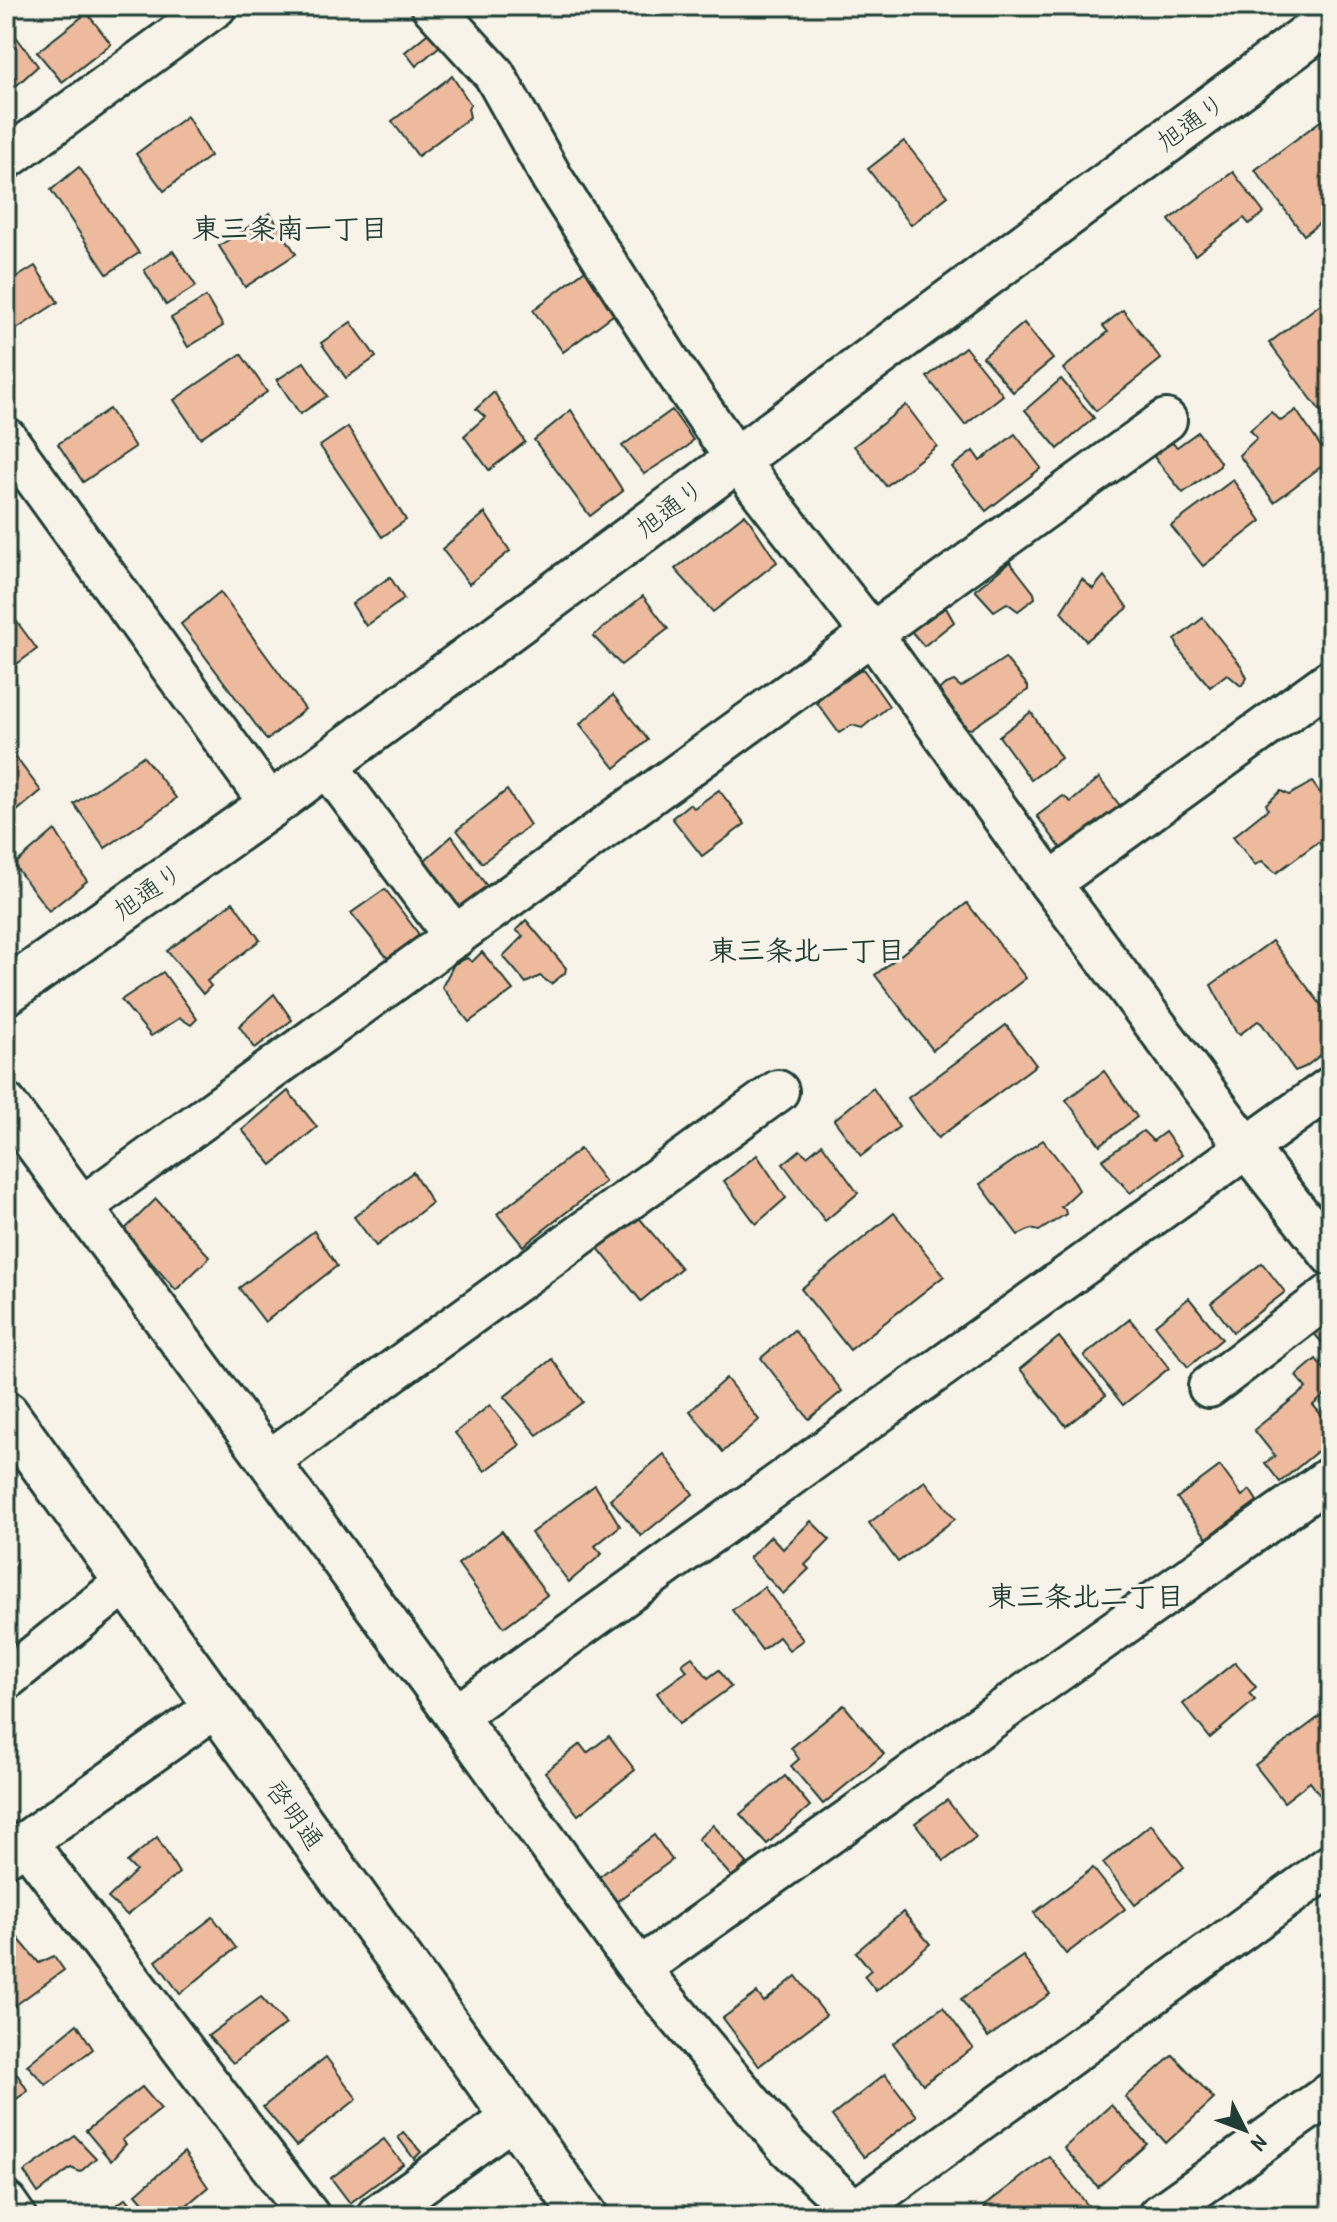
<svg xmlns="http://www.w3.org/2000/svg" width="1337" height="2222" viewBox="0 0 1337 2222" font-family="'Patrick Hand','Klee One',sans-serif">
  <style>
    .building { fill: #edba9e; stroke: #1f3d34; stroke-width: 2 }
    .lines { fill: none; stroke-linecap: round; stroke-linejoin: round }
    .minor-casing { stroke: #1f3d34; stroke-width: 46 }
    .tertiary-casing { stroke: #1f3d34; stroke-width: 50 }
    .minor { stroke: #f7f3e8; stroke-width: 40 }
    .tertiary { stroke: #f7f3e8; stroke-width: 44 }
    .labels { text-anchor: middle; stroke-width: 6; stroke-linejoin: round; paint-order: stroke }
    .street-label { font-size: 26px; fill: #1f3d34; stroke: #f7f3e8 }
    .neighbourhood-label { font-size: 28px; font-weight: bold; fill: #1f3d34; stroke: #f7f3e8 }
  </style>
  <rect width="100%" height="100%" fill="#f7f3e8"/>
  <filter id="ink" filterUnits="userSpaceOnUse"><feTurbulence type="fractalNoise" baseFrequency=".0125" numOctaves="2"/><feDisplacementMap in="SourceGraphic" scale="16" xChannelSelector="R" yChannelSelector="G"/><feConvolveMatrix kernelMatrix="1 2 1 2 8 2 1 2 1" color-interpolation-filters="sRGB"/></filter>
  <g filter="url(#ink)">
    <g class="building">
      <polygon points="87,13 111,44 62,82 37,52"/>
      <polygon points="6,23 38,66 6,95"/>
      <polygon points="432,30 441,45 416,66 405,52"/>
      <polygon points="452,76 471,105 468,108 470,117 418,156 392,121"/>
      <polygon points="1331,113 1331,214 1304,235 1255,170"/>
      <polygon points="187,116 210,156 164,191 136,154"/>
      <polygon points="904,141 948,196 911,225 868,169"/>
      <polygon points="79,167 139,253 107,274 51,190"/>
      <polygon points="1233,172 1264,213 1249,224 1244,218 1195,255 1169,220"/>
      <polygon points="270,213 296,254 245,287 219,246"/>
      <polygon points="173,251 196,286 166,305 144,270"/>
      <polygon points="35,266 58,302 6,336 6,284"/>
      <polygon points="588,268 617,312 563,352 533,310"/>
      <polygon points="1331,296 1331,425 1269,343"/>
      <polygon points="206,297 223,326 188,347 171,318"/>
      <polygon points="1123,310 1161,359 1096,411 1063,369 1108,332 1103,326"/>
      <polygon points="351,322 376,357 346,378 321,343"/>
      <polygon points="1024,323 1053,359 1013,392 983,357"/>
      <polygon points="965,347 1003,395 965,425 927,377"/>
      <polygon points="241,354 267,392 200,438 174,400"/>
      <polygon points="304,362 327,396 300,414 277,380"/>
      <polygon points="1061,379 1094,418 1058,449 1025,410"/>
      <polygon points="494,392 525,442 489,470 464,436 485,417 476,409"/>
      <polygon points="906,405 937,446 886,486 854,446"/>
      <polygon points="109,409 135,447 83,482 58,444"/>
      <polygon points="571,410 623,491 590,516 534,440"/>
      <polygon points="672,410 693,440 688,446 644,474 622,446"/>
      <polygon points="1296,410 1330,460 1274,502 1239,455 1257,438 1250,430 1271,412 1281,421"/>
      <polygon points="348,427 406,520 382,537 320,446"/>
      <polygon points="1198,432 1220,462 1220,466 1183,493 1154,457 1159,450 1172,443 1177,447"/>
      <polygon points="1015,434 1041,468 986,511 952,467 973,451 980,461"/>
      <polygon points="1233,480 1261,521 1203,566 1171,526"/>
      <polygon points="485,513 510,551 469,584 442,549"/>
      <polygon points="745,514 777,562 713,612 675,569"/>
      <polygon points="1010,562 1034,593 1035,598 1018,611 1007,603 994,611 975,590"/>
      <polygon points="1104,576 1128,608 1086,641 1061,612 1082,579 1093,589"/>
      <polygon points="390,577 404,599 366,626 352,604"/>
      <polygon points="220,592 305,709 267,740 181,624"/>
      <polygon points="643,596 668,629 621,665 593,636"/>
      <polygon points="6,607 37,649 6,672"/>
      <polygon points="946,608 954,622 924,646 910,630 911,627"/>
      <polygon points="1203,618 1242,667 1247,678 1241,686 1227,674 1210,687 1180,651 1175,640"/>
      <polygon points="1005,658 1028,686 1028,690 971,729 967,728 939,690 944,685 954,681 961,687"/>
      <polygon points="863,669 889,706 862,728 852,725 839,733 817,703 823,695"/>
      <polygon points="613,695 648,740 615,768 580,724"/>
      <polygon points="1031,712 1061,758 1031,780 999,736"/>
      <polygon points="11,751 41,791 6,820 6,755"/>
      <polygon points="143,756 176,798 170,804 105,848 74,804"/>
      <polygon points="1099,778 1121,807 1063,851 1037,816 1063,796 1071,802"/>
      <polygon points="1312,782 1331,808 1331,855 1318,842 1276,873 1262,861 1255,865 1233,837 1268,809 1266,804 1281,791 1289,795"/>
      <polygon points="507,790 530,825 482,863 457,830"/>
      <polygon points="719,790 745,824 702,856 672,818 689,804 694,808"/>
      <polygon points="55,830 87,881 49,911 14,865"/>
      <polygon points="452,836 488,888 461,909 425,860"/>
      <polygon points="385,889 418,933 418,937 389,960 351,913"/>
      <polygon points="233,902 260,940 207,981 211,986 203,994 167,951"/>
      <polygon points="967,903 1026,978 933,1050 875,975"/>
      <polygon points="526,920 566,968 565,973 551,984 540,976 526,983 503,956 523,936 516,930"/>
      <polygon points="1272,941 1331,1018 1331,1047 1305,1067 1295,1071 1262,1024 1258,1021 1240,1034 1236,1032 1211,985"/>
      <polygon points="482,952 513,990 469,1022 442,987 454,964 467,958 472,962"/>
      <polygon points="163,972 197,1019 191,1025 180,1018 151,1036 121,1000"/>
      <polygon points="274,994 292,1020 255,1048 239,1026"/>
      <polygon points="1006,1025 1036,1065 938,1138 908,1098"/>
      <polygon points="1104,1071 1137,1117 1100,1145 1066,1100"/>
      <polygon points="873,1088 899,1127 861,1156 834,1120"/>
      <polygon points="288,1091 317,1127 272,1165 242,1130"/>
      <polygon points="1143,1131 1153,1141 1165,1132 1182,1155 1130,1193 1102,1160"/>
      <polygon points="1043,1140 1071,1176 1079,1190 1061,1207 1065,1209 1066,1214 1039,1231 1031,1229 1018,1235 980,1184"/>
      <polygon points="822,1144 858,1193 825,1221 783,1164 800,1150 807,1156"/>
      <polygon points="580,1149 605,1182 523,1246 497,1214"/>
      <polygon points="757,1155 786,1198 756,1224 724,1181"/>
      <polygon points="413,1172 432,1203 376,1246 354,1217"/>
      <polygon points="156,1199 210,1257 176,1290 123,1231"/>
      <polygon points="894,1213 944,1276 850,1350 801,1289"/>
      <polygon points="636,1214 681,1268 641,1301 597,1247"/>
      <polygon points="314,1231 337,1266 265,1322 239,1288"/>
      <polygon points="1262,1263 1285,1292 1233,1332 1211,1303"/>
      <polygon points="1189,1298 1222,1339 1188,1367 1155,1325"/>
      <polygon points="1331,1314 1331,1353 1312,1331"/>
      <polygon points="1130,1319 1169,1368 1123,1405 1084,1356"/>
      <polygon points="794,1330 842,1391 809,1419 761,1358"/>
      <polygon points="1059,1337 1106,1395 1066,1426 1020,1369"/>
      <polygon points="552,1359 583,1402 537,1435 504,1397"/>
      <polygon points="1316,1359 1331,1378 1331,1390 1313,1405 1331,1426 1331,1440 1280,1482 1265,1463 1275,1456 1254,1430 1306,1388 1296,1376"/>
      <polygon points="726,1378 759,1420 723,1452 690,1411"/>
      <polygon points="490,1405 520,1445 485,1471 455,1433"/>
      <polygon points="664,1454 693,1494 641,1536 610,1499"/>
      <polygon points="1220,1466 1242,1496 1250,1490 1257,1501 1207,1538 1177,1498"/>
      <polygon points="925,1481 955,1519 898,1562 869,1523"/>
      <polygon points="595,1485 620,1526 595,1546 602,1554 569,1582 531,1533"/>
      <polygon points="811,1521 830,1540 805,1565 809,1569 783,1594 749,1558 771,1536 783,1549"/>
      <polygon points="502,1531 547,1595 504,1627 458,1564"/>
      <polygon points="764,1587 803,1640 789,1650 779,1637 762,1650 732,1610"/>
      <polygon points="692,1657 708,1678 719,1670 731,1687 679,1724 657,1693 687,1671 682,1664"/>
      <polygon points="1235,1662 1256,1687 1249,1693 1255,1700 1210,1738 1183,1704"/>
      <polygon points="844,1705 884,1754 823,1804 791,1766 799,1759 791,1748"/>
      <polygon points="1331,1708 1331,1787 1320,1795 1310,1782 1284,1802 1255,1765"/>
      <polygon points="609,1736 635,1770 578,1815 545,1772 580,1744 587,1753"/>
      <polygon points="785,1776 810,1806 767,1844 740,1814"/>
      <polygon points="947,1800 976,1837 944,1861 915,1823"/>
      <polygon points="1151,1824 1184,1867 1135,1905 1103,1863"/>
      <polygon points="713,1825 747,1863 732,1877 698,1839"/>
      <polygon points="654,1835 672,1860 616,1902 599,1877"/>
      <polygon points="157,1837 179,1873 127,1915 108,1898 136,1871 127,1862"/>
      <polygon points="1093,1868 1125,1909 1066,1954 1034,1913"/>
      <polygon points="903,1912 930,1944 876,1991 864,1976 871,1970 856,1952"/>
      <polygon points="213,1917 236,1948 180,1994 156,1961"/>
      <polygon points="6,1924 39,1963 54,1956 64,1970 13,2007 6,2001"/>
      <polygon points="1023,1956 1050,1994 988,2037 961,1999"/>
      <polygon points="796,1976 826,2015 759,2066 723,2018 757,1993 764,2002"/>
      <polygon points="261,1997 286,2024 233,2063 208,2036"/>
      <polygon points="943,2007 973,2048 923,2084 893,2043"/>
      <polygon points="77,2024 93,2049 46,2085 27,2065"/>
      <polygon points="1173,2055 1214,2099 1166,2143 1125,2097"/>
      <polygon points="326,2057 357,2099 296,2146 263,2107"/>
      <polygon points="15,2071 28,2091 6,2106 6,2078"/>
      <polygon points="885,2074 917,2116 864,2157 832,2116"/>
      <polygon points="142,2087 161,2109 122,2140 126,2144 111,2161 86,2131"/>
      <polygon points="1111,2105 1147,2144 1098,2187 1064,2148"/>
      <polygon points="403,2132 421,2152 414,2159 398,2137"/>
      <polygon points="75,2136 96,2158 80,2172 71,2168 38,2193 24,2172"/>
      <polygon points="384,2139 403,2164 350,2203 331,2178"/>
      <polygon points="184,2152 208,2187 174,2216 155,2216 136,2194"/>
      <polygon points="1049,2156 1096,2216 992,2216 984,2206"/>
      <polygon points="126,2198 141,2216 103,2216"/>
    </g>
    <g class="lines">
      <g class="minor-casing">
        <g id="minor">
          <polyline points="432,6 494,74 552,178 676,372 736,459 872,634 1050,883 1247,1148 1331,1255"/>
          <polyline points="6,159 216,6"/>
          <polyline points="6,438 271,805"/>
          <polyline points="326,764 455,937"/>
          <polyline points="1050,883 1331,680"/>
          <polyline points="6,1104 456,1716 639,1969 786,2145 854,2211"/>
          <polyline points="82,1207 1166,420"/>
          <polyline points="1209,1387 1331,1294"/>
          <polyline points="269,1461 778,1091"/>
          <polyline points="6,1679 126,1582"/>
          <polyline points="456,1716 1331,1087"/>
          <polyline points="26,1842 309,2216"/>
          <polyline points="6,1856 217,1706"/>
          <polyline points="639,1969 1331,1477"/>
          <polyline points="6,2203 15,2216"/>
          <polyline points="377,2216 514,2117"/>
          <polyline points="848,2216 1331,1865"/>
          <polyline points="1158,2216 1331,2093"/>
        </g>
      </g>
      <g class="tertiary-casing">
        <g id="tertiary">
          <polyline points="6,992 271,805 1331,19"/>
          <polyline points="6,1414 585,2216"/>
        </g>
      </g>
      <use href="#minor" class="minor"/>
      <use href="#tertiary" class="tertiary"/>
    </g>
  </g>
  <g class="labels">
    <g class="street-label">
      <text transform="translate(1191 122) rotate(-36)" y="9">旭通り</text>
      <text transform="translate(670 508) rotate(-37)" y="9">旭通り</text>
      <text transform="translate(148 891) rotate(-35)" y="9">旭通り</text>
      <text transform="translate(295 1815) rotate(54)" y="9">啓明通</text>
    </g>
    <g class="neighbourhood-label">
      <text x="290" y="238">東三条南一丁目</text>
      <text x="807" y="960">東三条北一丁目</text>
      <text x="1086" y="1606">東三条北二丁目</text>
    </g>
  </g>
  <rect width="1337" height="2222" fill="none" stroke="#f7f3e8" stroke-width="32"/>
  <rect x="16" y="16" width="1305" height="2190" fill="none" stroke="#1f3d34" stroke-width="3" filter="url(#ink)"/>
  <g transform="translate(1245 2130) rotate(132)" stroke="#f7f3e8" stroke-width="6" paint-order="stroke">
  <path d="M0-6L14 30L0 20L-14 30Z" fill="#1f3d34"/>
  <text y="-12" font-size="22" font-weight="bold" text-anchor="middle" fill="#1f3d34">N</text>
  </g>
</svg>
